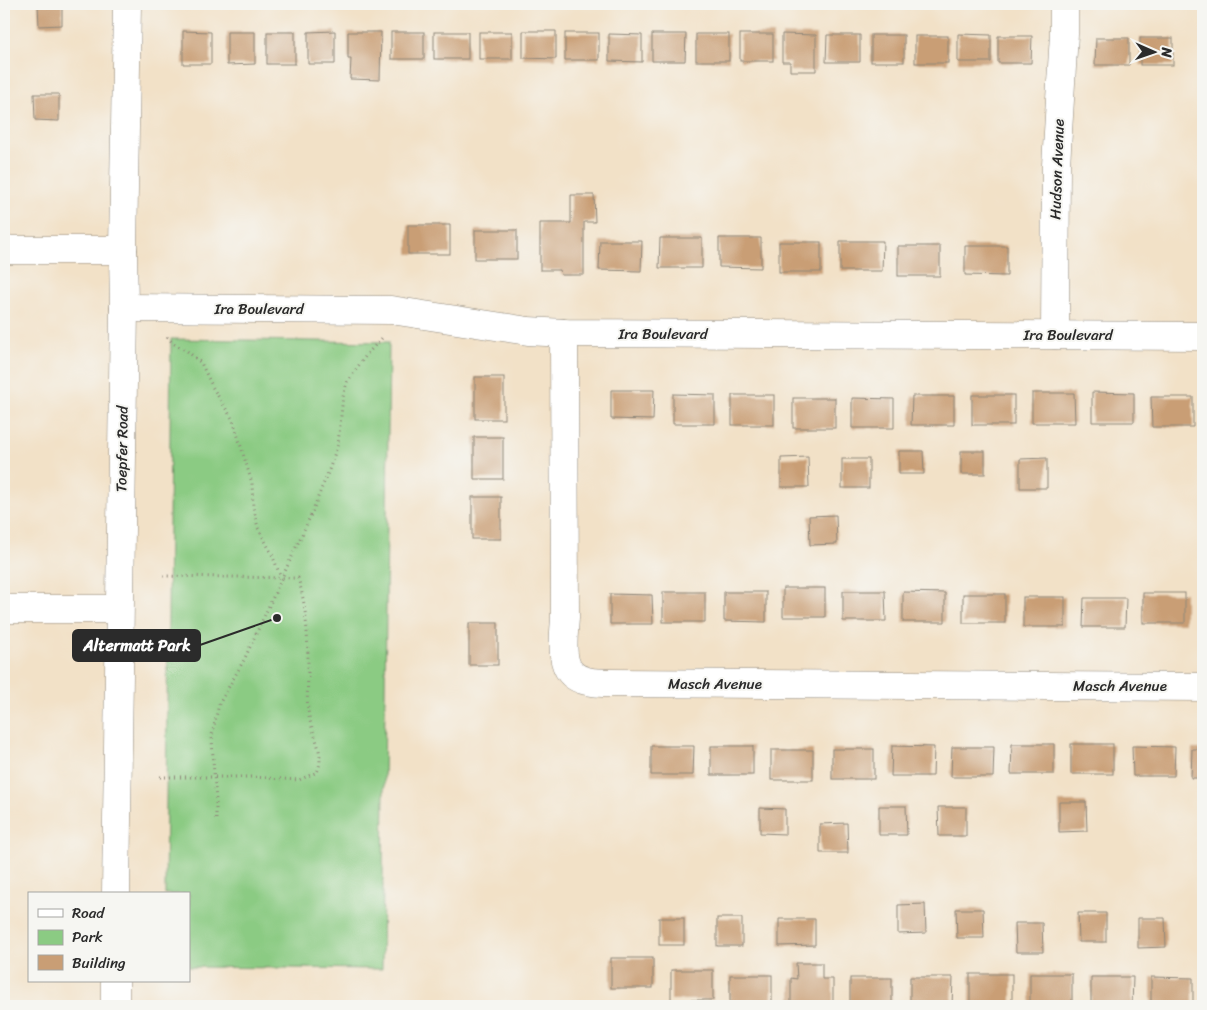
<svg xmlns="http://www.w3.org/2000/svg" width="1207" height="1010" viewBox="0 0 1207 1010" font-family="Sriracha,sans-serif">
  <style>
    .green { fill: #8bcb83; stroke: #5b7b57 }
    .building { fill: #c99e75 }
    .lines { fill: none; stroke-linecap: round; stroke-linejoin: round }
    .minor-casing { stroke: #8e8679; stroke-width: 29 }
    .path { stroke: #8e8679; stroke-width: 3; stroke-dasharray: 1 4; stroke-linecap: butt }
    .minor { stroke: #fff; stroke-width: 28 }
    .labels { text-anchor: middle; stroke-width: 4; stroke-linejoin: round; paint-order: stroke }
    .street-label { font-size: 15px; fill: #2b2b2b; stroke: #f6f6f2 }
    .leader { fill: none; stroke: #2b2b2b; stroke-width: 2 }
    .callout-dot { fill: #2b2b2b; stroke: #f6f6f2; stroke-width: 2 }
    .callout { fill: #2b2b2b; stroke: #2b2b2b; stroke-width: 2 }
    .callout-label { font-size: 16px; text-anchor: middle; font-weight: bold; fill: #fff }
  </style>
  <rect width="100%" height="100%" fill="#f6f6f2"/>
  <filter id="ink" filterUnits="userSpaceOnUse"><feTurbulence type="fractalNoise" baseFrequency=".02" numOctaves="2"/><feDisplacementMap in="SourceGraphic" scale="10" xChannelSelector="R" yChannelSelector="G"/><feConvolveMatrix kernelMatrix="1 2 1 2 8 2 1 2 1" color-interpolation-filters="sRGB"/></filter>
  <filter id="wash" filterUnits="userSpaceOnUse"><feTurbulence type="fractalNoise" baseFrequency=".0096" numOctaves="4" result="noise"/><feDisplacementMap in="SourceGraphic" scale="20" xChannelSelector="R" yChannelSelector="G"/><feGaussianBlur stdDeviation="1.12" result="paint"/><feColorMatrix in="noise" values="0 0 0 0 0 0 0 0 0 0 0 0 0 0 0 0 0 1.4 0 .05"/><feComposite in="paint" operator="in"/></filter>
  <g filter="url(#wash)">
    <rect width="100%" height="100%" fill="#f2e1c7"/>
    <polygon class="green" points="171,339 389,342 382,969 189,967 189,894 165,894"/>
    <g id="blocks">
      <g class="building">
        <polygon points="38,4 62,4 62,25 39,26"/>
        <polygon points="183,31 211,32 211,64 183,64"/>
        <polygon points="335,31 335,64 308,64 308,32"/>
        <polygon points="523,31 556,31 556,59 523,58"/>
        <polygon points="227,32 255,32 255,64 227,65"/>
        <rect x="267" y="32" width="28" height="32"/>
        <polygon points="348,32 381,32 380,80 350,79 351,59 348,59"/>
        <rect x="391" y="32" width="33" height="27"/>
        <rect x="434" y="32" width="34" height="27"/>
        <rect x="479" y="32" width="33" height="27"/>
        <rect x="565" y="33" width="34" height="27"/>
        <polygon points="609,34 642,35 642,62 609,61"/>
        <polygon points="652,34 686,34 685,61 652,61"/>
        <rect x="696" y="34" width="33" height="27"/>
        <rect x="740" y="34" width="33" height="27"/>
        <polygon points="782,34 816,35 816,71 790,71 790,62 782,62"/>
        <polygon points="958,34 991,35 991,62 958,62"/>
        <polygon points="827,35 860,35 860,62 826,62"/>
        <rect x="871" y="35" width="33" height="27"/>
        <rect x="915" y="36" width="33" height="27"/>
        <polygon points="998,36 1032,36 1031,63 998,63"/>
        <polygon points="1096,38 1129,38 1129,65 1095,65"/>
        <rect x="1140" y="38" width="33" height="27"/>
        <polygon points="34,94 59,94 59,121 35,120"/>
        <polygon points="4,98 7,98 8,126 4,126"/>
        <polygon points="571,195 594,195 595,222 584,222 584,275 561,275 560,270 540,270 540,223 571,223"/>
        <rect x="408" y="225" width="42" height="29"/>
        <rect x="475" y="230" width="42" height="29"/>
        <polygon points="660,238 702,238 702,268 659,268"/>
        <polygon points="719,238 761,238 761,268 719,267"/>
        <polygon points="600,241 642,241 641,271 599,270"/>
        <polygon points="840,241 883,241 882,271 840,271"/>
        <rect x="779" y="242" width="42" height="30"/>
        <rect x="898" y="246" width="42" height="30"/>
        <polygon points="965,246 1007,246 1007,276 965,275"/>
        <rect x="475" y="377" width="29" height="42"/>
        <polygon points="611,390 654,390 653,420 611,419"/>
        <polygon points="1092,392 1134,393 1134,422 1092,422"/>
        <polygon points="1032,393 1074,393 1075,423 1032,423"/>
        <polygon points="673,394 715,395 715,424 673,424"/>
        <rect x="732" y="395" width="42" height="30"/>
        <rect x="972" y="395" width="42" height="30"/>
        <polygon points="912,396 954,396 954,425 911,425"/>
        <polygon points="1151,397 1193,397 1193,427 1152,427"/>
        <rect x="793" y="398" width="42" height="30"/>
        <polygon points="852,398 894,399 894,428 852,428"/>
        <rect x="474" y="437" width="29" height="42"/>
        <polygon points="899,451 923,451 924,474 899,474"/>
        <rect x="961" y="451" width="24" height="23"/>
        <polygon points="808,457 809,487 781,487 781,458"/>
        <polygon points="1047,458 1047,488 1020,488 1020,459"/>
        <rect x="842" y="459" width="27" height="29"/>
        <rect x="472" y="497" width="29" height="42"/>
        <polygon points="836,515 837,544 810,545 809,516"/>
        <rect x="783" y="588" width="42" height="29"/>
        <polygon points="843,591 885,591 886,621 843,621"/>
        <rect x="663" y="592" width="42" height="30"/>
        <polygon points="724,592 766,592 766,622 724,621"/>
        <polygon points="903,592 945,593 945,622 903,622"/>
        <rect x="1143" y="593" width="42" height="30"/>
        <polygon points="610,594 652,595 653,624 610,624"/>
        <rect x="963" y="594" width="42" height="29"/>
        <rect x="1023" y="597" width="42" height="30"/>
        <polygon points="1084,598 1126,598 1125,627 1083,627"/>
        <rect x="469" y="623" width="29" height="42"/>
        <polygon points="1012,744 1054,744 1054,774 1011,774"/>
        <rect x="1071" y="744" width="42" height="30"/>
        <polygon points="651,746 694,746 693,775 651,775"/>
        <rect x="711" y="746" width="42" height="29"/>
        <polygon points="892,746 934,747 933,776 891,776"/>
        <polygon points="1132,746 1175,747 1174,776 1133,776"/>
        <polygon points="952,747 994,747 993,777 951,777"/>
        <rect x="832" y="749" width="42" height="30"/>
        <polygon points="1192,749 1203,749 1203,778 1191,778"/>
        <rect x="771" y="750" width="42" height="30"/>
        <polygon points="1059,802 1086,802 1087,831 1059,832"/>
        <polygon points="879,806 906,806 907,835 879,835"/>
        <polygon points="938,807 966,807 966,836 939,836"/>
        <polygon points="760,808 785,809 785,834 760,833"/>
        <polygon points="847,823 848,853 820,853 820,824"/>
        <polygon points="925,904 926,933 898,934 898,905"/>
        <polygon points="956,909 983,909 984,938 957,938"/>
        <polygon points="1078,913 1106,913 1106,942 1079,942"/>
        <rect x="659" y="918" width="25" height="27"/>
        <rect x="717" y="918" width="25" height="28"/>
        <polygon points="1138,918 1165,918 1166,947 1138,948"/>
        <polygon points="779,919 815,919 815,945 779,946"/>
        <polygon points="1015,923 1042,923 1043,952 1016,952"/>
        <rect x="611" y="958" width="42" height="30"/>
        <polygon points="796,963 822,963 822,979 833,979 833,1006 791,1006 791,978 797,979"/>
        <rect x="671" y="970" width="42" height="30"/>
        <rect x="970" y="974" width="42" height="30"/>
        <rect x="1030" y="974" width="42" height="30"/>
        <rect x="730" y="975" width="42" height="30"/>
        <polygon points="910,977 953,977 952,1006 910,1006"/>
        <polygon points="1091,977 1133,977 1132,1006 1091,1006"/>
        <polygon points="1151,977 1193,978 1193,1006 1151,1006"/>
        <rect x="850" y="978" width="42" height="28"/>
      </g>
    </g>
  </g>
  <g filter="url(#ink)">
    <use href="#blocks" fill-opacity="0" stroke="#8e8679" stroke-width="1"/>
    <g class="lines">
      <g class="minor-casing">
        <g id="minor">
          <polyline points="4,250 123,250"/>
          <polyline points="124,308 391,310 528,331 564,333 1203,336"/>
          <path d="M 564,333 L 565,617 C 564,641 556,675 587,681 C 594,683 603,683 611,683 L 1203,687"/>
          <polyline points="1055,335 1056,165 1064,34 1064,4"/>
          <polyline points="4,609 119,609"/>
          <polyline points="116,894 124,308 123,250 127,4"/>
          <polyline points="115,1006 115,981"/>
        </g>
      </g>
      <g class="path">
        <polyline points="167,337 174,344 187,351 201,363 213,388 233,420 252,483 253,506 258,528 272,554 281,578"/>
        <path d="M 160,777 L 252,777 L 299,780 L 317,772 C 326,755 312,734 309,716 C 306,701 308,686 308,670 C 308,639 307,608 298,578 L 163,576"/>
        <polyline points="216,819 216,801 213,760 212,735 219,704 244,660 310,517 329,470 338,444 343,397 347,382 367,354 384,336"/>
      </g>
      <use href="#minor" class="minor"/>
    </g>
  </g>
  <g class="labels">
    <g class="street-label">
      <text transform="translate(1057 169) rotate(-88)" y="5">Hudson Avenue</text>
      <text x="259" y="314">Ira Boulevard</text>
      <text x="663" y="339">Ira Boulevard</text>
      <text x="1068" y="340">Ira Boulevard</text>
      <text transform="translate(122 449) rotate(-89)" y="5">Toepfer Road</text>
      <text x="715" y="689">Masch Avenue</text>
      <text x="1120" y="691">Masch Avenue</text>
    </g>
  </g>
  <path class="leader" d="M277 618L200 645"/>
  <circle class="callout-dot" cx="277" cy="618" r="5"/>
  <rect class="callout" x="73" y="630" width="127" height="31" rx="5"/>
  <g class="callout-label">
    <text x="137" y="651">Altermatt Park</text>
  </g>
  <rect width="1207" height="1010" fill="none" stroke="#f6f6f2" stroke-width="20"/>
  <rect x="28" y="892" width="162" height="90" fill="#f6f6f2" stroke="#a5a5a2"/>
  <rect x="38" y="909" width="25" height="8" fill="#ffffff" stroke="#a5a5a2"/>
  <text x="72" y="918" font-size="15" fill="#2b2b2b">Road</text>
  <rect x="38" y="930" width="25" height="15" fill="#8bcb83" stroke="#a5a5a2"/>
  <text x="72" y="942" font-size="15" fill="#2b2b2b">Park</text>
  <rect x="38" y="955" width="25" height="15" fill="#c99e75" stroke="#a5a5a2"/>
  <text x="72" y="968" font-size="15" fill="#2b2b2b">Building</text>
  <g transform="translate(1154 52) rotate(92)" stroke="#f6f6f2" stroke-width="4" paint-order="stroke">
  <path d="M0-4L9 19L0 12L-9 19Z" fill="#2b2b2b"/>
  <text y="-8" font-size="14" font-weight="bold" text-anchor="middle" fill="#2b2b2b">N</text>
  </g>
</svg>
